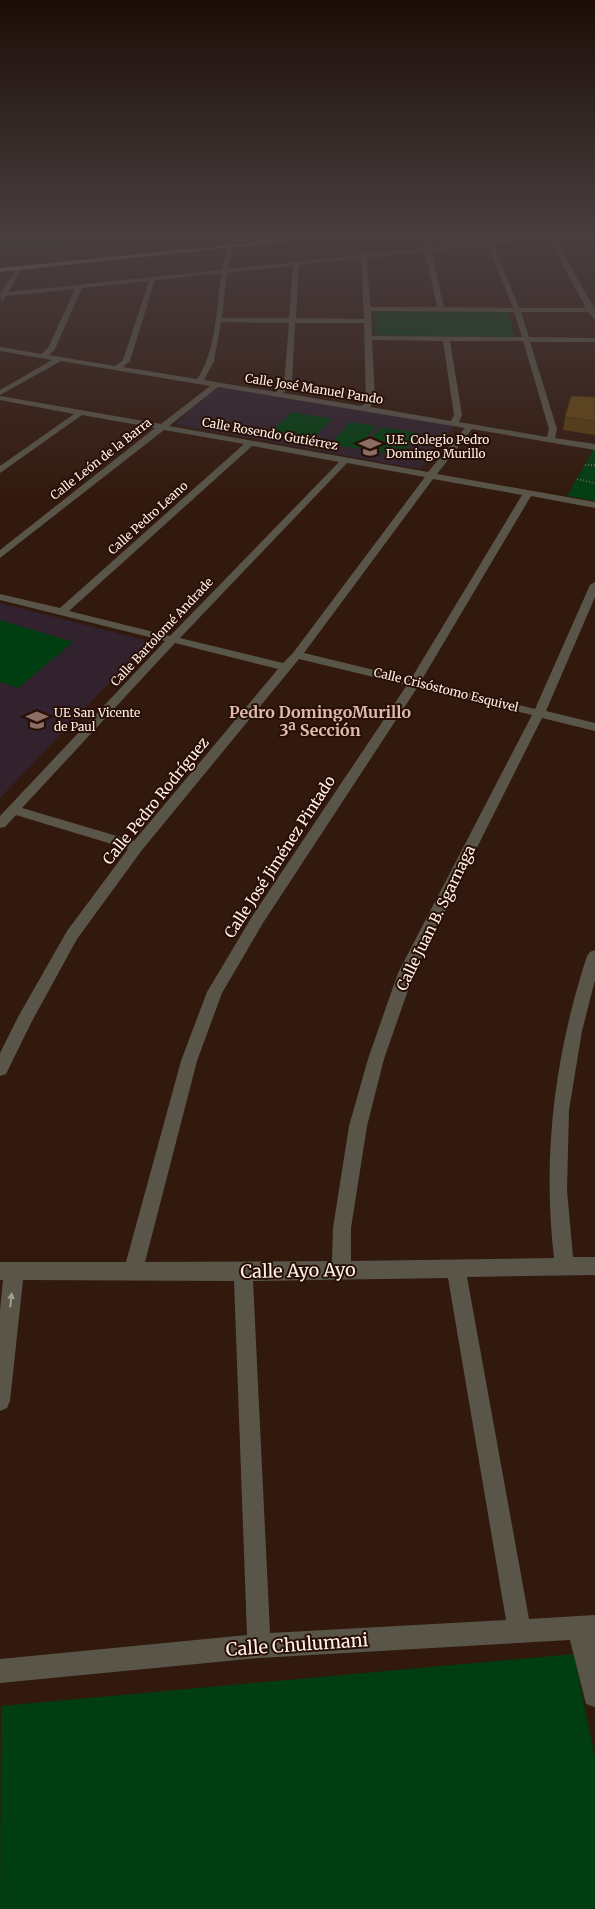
<svg xmlns="http://www.w3.org/2000/svg" width="595" height="1909" viewBox="0 0 595 1909" font-family="Merriweather,serif">
  <style>
    .education { fill: #31222e }
    .green { fill: #003e11 }
    .lines { fill: none; stroke-linecap: round; stroke-linejoin: round }
    .path { stroke: #755f55; stroke-width: 2; stroke-dasharray: 1 2; stroke-linecap: butt }
    .minor { fill: #595649; fill-rule: evenodd }
    .major { fill: #938c71; fill-rule: evenodd }
    .wall { fill: #593e0f }
    .building { fill: #674811; stroke: #48320c }
    .oneway { fill: #a49b91 }
    .labels { text-anchor: middle; stroke-width: 4; stroke-linejoin: round; paint-order: stroke }
    .far-street-label { font-size: 12px; fill: #fff0e9; stroke: #280f05 }
    .far-poi-label { font-size: 12px; fill: #fff0e9; stroke: #280f05; text-anchor: start }
    .street-label { font-size: 15px; fill: #fff0e9; stroke: #280f05 }
    .neighbourhood-label { font-size: 16px; font-weight: bold; fill: #dfbcad; stroke: #280f05 }
    .near-street-label { font-size: 18px; fill: #fff0e9; stroke: #280f05 }
  </style>
  <rect width="100%" height="100%" fill="#32190d"/>
  <g class="education">
    <polygon points="223,388 454,426 420,469 179,425 176,423 214,390"/>
    <polygon points="0,603 149,641 0,798"/>
  </g>
  <g class="green">
    <polygon points="0,235 156,235 0,249"/>
    <polygon points="375,311 508,312 515,337 376,335"/>
    <polygon points="292,412 332,419 311,440 269,433"/>
    <polygon points="350,422 376,426 358,449 331,444"/>
    <polygon points="381,427 420,433 400,456 361,449"/>
    <polygon points="593,450 595,450 595,501 567,496"/>
    <polygon points="0,620 73,642 18,688 0,682"/>
    <polygon points="574,1654 595,1757 595,1909 0,1909 1,1706"/>
  </g>
  <g class="lines">
    <g class="path">
      <polyline points="585,465 595,465"/>
      <polyline points="577,479 595,483"/>
    </g>
    <path class="minor" d="M 421,235 L 427,235 L 430,247 L 548,235 L 566,235 L 554,238 L 595,309 L 595,320 L 588,312 L 521,312 L 529,337 L 595,338 L 595,342 L 530,342 L 557,429 L 555,438 L 595,444 L 595,450 L 472,429 L 437,474 L 595,502 L 595,508 L 531,496 L 421,681 L 535,709 L 590,585 L 595,582 L 595,597 L 546,711 L 595,723 L 595,731 L 542,718 L 414,973 L 384,1059 L 367,1126 L 351,1228 L 351,1261 L 554,1258 C 542,1154 555,1054 587,956 L 590,952 L 595,950 L 595,980 L 582,1031 L 569,1110 L 567,1190 L 573,1257 L 595,1257 L 595,1275 L 467,1277 L 529,1619 L 595,1615 L 595,1707 L 586,1704 L 570,1640 L 259,1658 L 0,1683 L 0,1659 L 247,1635 L 234,1281 L 23,1280 L 10,1401 L 7,1408 L 0,1411 L 0,1310 L 3,1280 L 0,1280 L 0,1262 L 126,1262 L 181,1061 L 207,992 L 253,915 L 407,685 L 299,659 L 142,850 L 77,939 L 31,1023 L 6,1074 L 0,1076 L 0,1053 L 18,1017 L 67,931 L 128,849 L 16,815 L 5,827 L 0,828 L 0,816 L 165,641 L 0,600 L 0,594 L 60,608 L 244,444 L 164,430 L 0,558 L 0,550 L 155,428 L 82,415 L 0,473 L 0,466 L 74,414 L 0,400 L 0,396 L 161,424 L 210,386 L 61,361 L 0,395 L 0,390 L 52,360 L 0,351 L 0,347 L 41,354 L 48,348 L 75,289 L 6,296 L 1,302 L 0,293 L 19,266 L 22,268 L 9,292 L 222,270 L 228,246 L 231,244 L 234,246 L 228,269 L 424,248 ZM 548,238 L 586,308 L 519,308 L 494,244 ZM 488,245 L 513,308 L 444,307 L 431,251 ZM 425,252 L 437,307 L 370,307 L 367,258 ZM 361,258 L 364,319 L 296,318 L 299,265 ZM 293,266 L 289,318 L 222,318 L 227,273 ZM 221,273 C 217,305 216,353 197,379 L 123,367 L 130,361 L 155,280 ZM 149,281 L 123,360 L 115,366 L 49,355 L 55,349 L 82,288 ZM 371,311 L 514,312 L 522,337 L 372,336 ZM 221,322 L 289,323 L 284,383 L 276,392 L 204,380 L 214,361 ZM 295,323 L 364,323 L 366,403 L 361,406 L 283,393 L 292,384 ZM 372,340 L 443,341 L 454,415 L 451,421 L 370,407 L 375,400 ZM 450,341 L 523,341 L 549,429 L 547,437 L 459,422 L 462,415 ZM 218,387 L 465,428 L 428,472 L 169,426 ZM 252,446 L 339,462 L 170,636 L 69,611 ZM 347,463 L 425,477 L 293,653 L 283,663 L 180,638 ZM 433,479 L 522,495 L 411,679 L 304,653 ZM 175,643 L 278,669 L 134,841 L 22,808 ZM 417,688 L 532,715 L 398,973 L 368,1059 L 349,1126 L 333,1228 L 332,1261 L 145,1262 L 197,1061 L 222,993 L 263,923 ZM 448,1278 L 506,1620 L 270,1633 L 253,1281 Z"/>
    <polygon class="major" points="330,235 348,235 0,272 0,268"/>
  </g>
  <polygon class="wall" points="595,397 595,435 563,430 565,417"/>
  <polygon class="building" points="571,396 595,397 595,421 565,417"/>
  <defs><path id="oneway-solid" d="M-6-.8H1V-3.2L6.5 0L1 3.2V.8H-6Z" transform="scale(1.25)"/></defs>
  <use class="oneway" href="#oneway-solid" transform="translate(11 1300) rotate(-84)"/>
  <linearGradient id="sky" x2="0" y2="1"><stop stop-color="#1c0e07"/><stop offset="0.47" stop-color="#493e40"/><stop offset="1" stop-color="#493e40" stop-opacity="0"/></linearGradient>
  <rect width="595" height="502" fill="url(#sky)"/>
  <defs>
    <g id="school-bare" transform="scale(1.725)"><path d="M0-5L7-2L0 1L-7-2ZM-4 1L0 2.5L4 1V4Q0 6-4 4Z" fill="#8d6e63" stroke="#280f05" stroke-width="2.5" paint-order="stroke"/></g>
  </defs>
  <g fill-rule="evenodd">
    <use href="#school-bare" x="370" y="447"/>
    <use href="#school-bare" x="37" y="720"/>
  </g>
  <g class="labels">
    <g class="far-street-label">
      <text transform="translate(314 389) rotate(9)" y="4">Calle José Manuel Pando</text>
      <text transform="translate(270 434) rotate(10)" y="4">Calle Rosendo Gutiérrez</text>
      <text transform="translate(101 459) rotate(-38)" y="4">Calle León de la Barra</text>
      <text transform="translate(148 518) rotate(-42)" y="4">Calle Pedro Leano</text>
      <text transform="translate(162 632) rotate(-47)" y="4">Calle Bartolomé Andrade</text>
      <text transform="translate(446 690) rotate(14)" y="4">Calle Crisóstomo Esquivel</text>
    </g>
    <g class="far-poi-label">
      <text x="386" y="444">U.E. Colegio Pedro<tspan x="386" dy="14">Domingo Murillo</tspan></text>
      <text x="54" y="717">UE San Vicente<tspan x="54" dy="14">de Paul</tspan></text>
    </g>
    <g class="street-label">
      <text transform="translate(156 801) rotate(-51)" y="5">Calle Pedro Rodríguez</text>
      <text transform="translate(280 857) rotate(-57)" y="5">Calle José Jiménez Pintado</text>
      <text transform="translate(436 918) rotate(-64)" y="5">Calle Juan B. Sgarnaga</text>
    </g>
    <g class="neighbourhood-label">
      <text x="320" y="718">Pedro DomingoMurillo<tspan x="320" dy="18">3ª Sección</tspan></text>
    </g>
    <g class="near-street-label">
      <text transform="translate(298 1271) rotate(-1)" y="6">Calle Ayo Ayo</text>
      <text transform="translate(297 1645) rotate(-4)" y="6">Calle Chulumani</text>
    </g>
  </g>
</svg>
